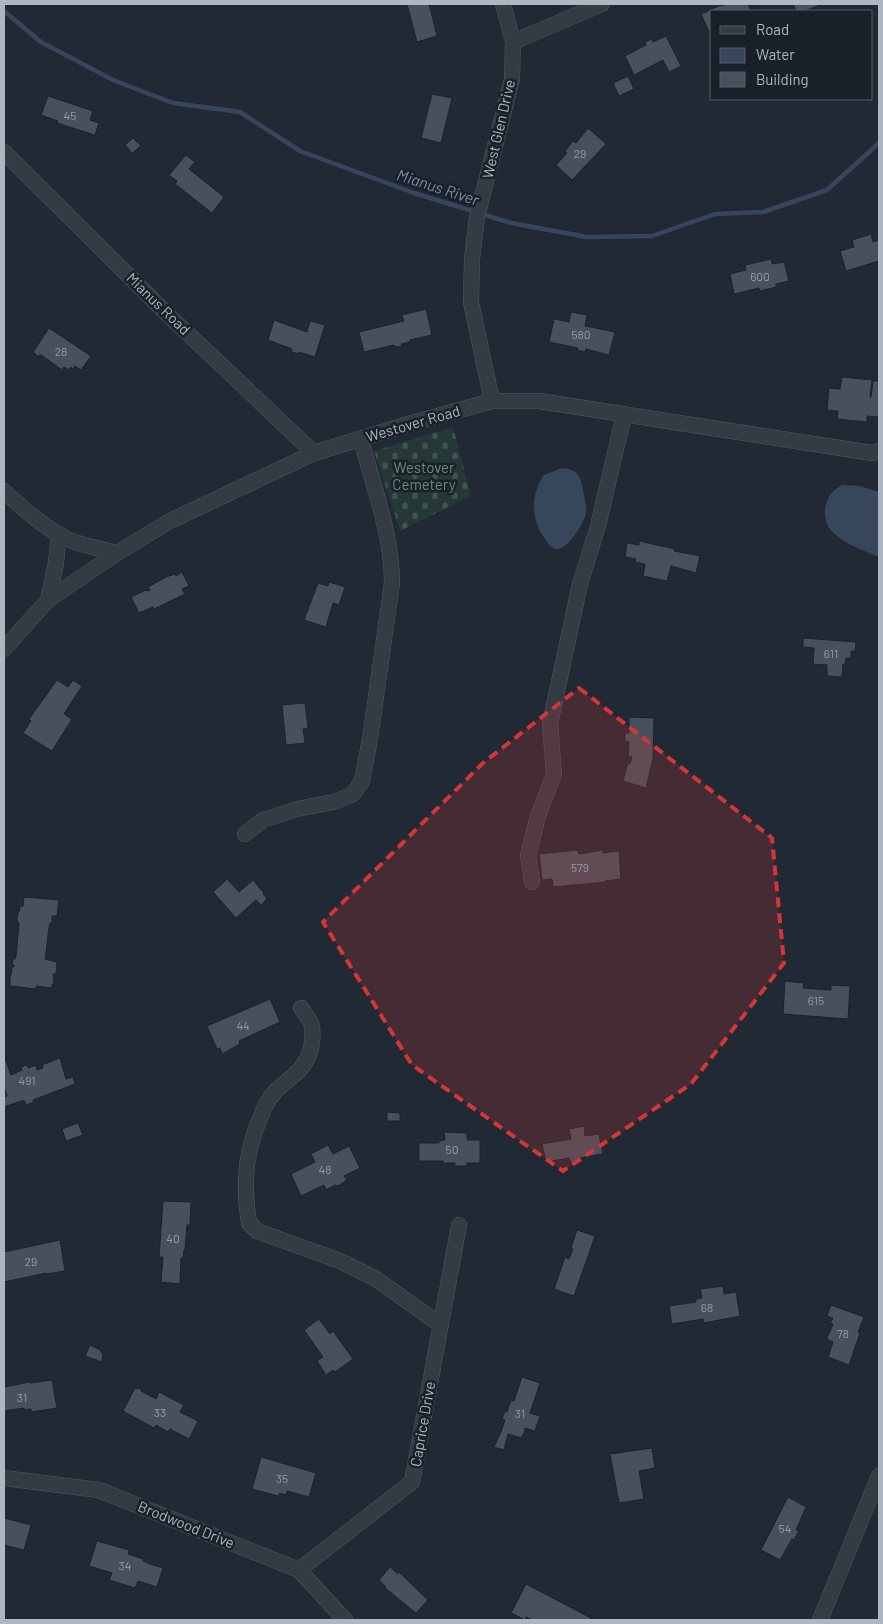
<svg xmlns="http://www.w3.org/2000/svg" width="883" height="1624" viewBox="0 0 883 1624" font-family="Barlow,sans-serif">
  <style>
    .cemetery { fill: url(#cemetery-stones) }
    .water { fill: #38465c }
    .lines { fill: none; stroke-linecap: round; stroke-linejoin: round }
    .stream { stroke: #38465c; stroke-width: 4.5 }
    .building { fill: #48505d; stroke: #1c222b }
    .minor-casing { stroke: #525862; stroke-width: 16 }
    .minor { stroke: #343b45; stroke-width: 15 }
    .marked { fill: #d23637; fill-opacity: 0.2; stroke: #d23637; stroke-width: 4; stroke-dasharray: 10 6; stroke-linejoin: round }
    .labels { text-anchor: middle; stroke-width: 5; stroke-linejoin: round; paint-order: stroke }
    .number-label { font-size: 12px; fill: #959ca8 }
    .street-label { font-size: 15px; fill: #afb5c1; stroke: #1a2029 }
    .park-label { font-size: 15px; fill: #698f72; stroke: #1a2029 }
    .water-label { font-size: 16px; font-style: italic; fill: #7a8ca7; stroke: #1a2029 }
  </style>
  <defs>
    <pattern id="cemetery-stones" width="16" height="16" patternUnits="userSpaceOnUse" patternTransform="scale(1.25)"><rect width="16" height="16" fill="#263737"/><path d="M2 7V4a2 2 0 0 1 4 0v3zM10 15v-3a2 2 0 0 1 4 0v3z" fill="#435252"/></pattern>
  </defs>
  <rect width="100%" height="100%" fill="#212934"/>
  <polygon class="cemetery" points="453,427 471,496 400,531 374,451"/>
  <g class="water">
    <path d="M 562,468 C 577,469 581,476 583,490 C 584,497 587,506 586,513 C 585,522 567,551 556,549 C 552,549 548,543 545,539 C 531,521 530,494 544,475 Z"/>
    <path d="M 842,485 L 860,486 L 879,492 L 879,557 C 857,547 818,537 826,505 C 828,495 833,490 842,485 Z"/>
  </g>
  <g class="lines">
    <polyline class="stream" points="4,11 41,42 113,80 173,103 240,112 300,151 414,193 511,223 587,237 652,236 715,214 763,212 827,190 879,143"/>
  </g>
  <g class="building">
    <polygon points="407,4 429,4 437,36 417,42"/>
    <polygon points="728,4 748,4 751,11 712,11 712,38 701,14 721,5 721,6"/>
    <polygon points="793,4 823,4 804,11 796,11"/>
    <polygon points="666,36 681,66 669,72 663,60 634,75 625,56 646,45 645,42 652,39 653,42"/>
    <polygon points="628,76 634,89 619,96 613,83"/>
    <polygon points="432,94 452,98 441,143 421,138"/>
    <polygon points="48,96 93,111 90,120 99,123 95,135 57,123 58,121 41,115"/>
    <polygon points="588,128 606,144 572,180 556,165 567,153 565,151 573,141 576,143"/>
    <polygon points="133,138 141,146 132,153 125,145"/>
    <polygon points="186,155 195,162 189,169 224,197 212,213 175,184 177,181 169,175"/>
    <polygon points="871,234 873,242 879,240 879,261 846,271 840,251 854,247 852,240"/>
    <polygon points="771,259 772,264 784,262 789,281 776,284 776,287 760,291 759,288 734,294 730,274 746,270 745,265"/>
    <polygon points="426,309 432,335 410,340 410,342 401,344 402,346 395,347 394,345 364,352 359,332 404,321 402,315"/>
    <polygon points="571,312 587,315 585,326 615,332 609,355 586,349 585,352 577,350 578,348 549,342 554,319 569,322"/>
    <polygon points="274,320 307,332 310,321 325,325 315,357 299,352 299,354 291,352 292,349 268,340"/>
    <polygon points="49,328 91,356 81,370 75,366 73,369 71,367 69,370 64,367 62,370 40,354 39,357 33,352"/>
    <polygon points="842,377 872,380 870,397 871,397 873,381 879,381 879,417 867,416 867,422 837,419 838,411 827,410 829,388 840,389"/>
    <polygon points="639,541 675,549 674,551 700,556 696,573 671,566 667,581 643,576 645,564 635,562 636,559 625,557 627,543 639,545"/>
    <polygon points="182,572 189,586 182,589 185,594 154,609 153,607 139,613 131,597 146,590 147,591 150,590 148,587 166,577 175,574 176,576"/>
    <polygon points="329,582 345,587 339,605 333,603 326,627 304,620 318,583 328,586"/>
    <polygon points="803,638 856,642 855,651 851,651 851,658 846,658 845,664 843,664 842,677 827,676 827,665 813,664 814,648 803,647"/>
    <polygon points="57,680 68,687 73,680 82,686 64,714 72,719 52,751 23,733 31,721 29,719"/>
    <polygon points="305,703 308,728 303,729 305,743 286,745 282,705"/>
    <polygon points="629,717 654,718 653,758 646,788 623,781 628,763 630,764 632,757 628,757 629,742 625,741 625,733 629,733"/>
    <polygon points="578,850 579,854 603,850 603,853 619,851 621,879 605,881 606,882 553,887 552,879 542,880 539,854"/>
    <polygon points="227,879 239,892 253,880 264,893 263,894 267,898 265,901 261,905 256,900 236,918 213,892"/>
    <polygon points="24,897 59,900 57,916 52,916 52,923 50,923 49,927 46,953 45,959 57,962 56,974 53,974 54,984 52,984 52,988 36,986 36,989 10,986 10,974 11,975 12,967 14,967 14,965 12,965 13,959 15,959 16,956 19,924 17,920 18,912 19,912 20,906 23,906"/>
    <polygon points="785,981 804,983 803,988 831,990 831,985 850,986 848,1019 783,1014"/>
    <polygon points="270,999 280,1022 239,1041 240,1044 222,1054 220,1048 217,1049 207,1026"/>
    <polygon points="4,1056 11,1075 22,1070 21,1067 27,1065 28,1068 36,1065 37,1070 43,1068 42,1065 60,1058 66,1079 73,1077 75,1084 33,1100 34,1102 26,1105 24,1100 4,1107 4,1097 7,1096 4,1086"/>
    <polygon points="387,1112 400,1113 400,1121 387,1121"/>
    <polygon points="78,1123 83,1135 66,1141 62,1129"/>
    <polygon points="584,1126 585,1136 599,1134 603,1154 579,1158 580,1161 571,1163 569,1158 546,1162 542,1144 571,1139 569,1129"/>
    <polygon points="444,1132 467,1133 467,1140 480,1140 480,1163 467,1163 467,1166 455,1166 455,1163 443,1163 443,1161 419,1161 419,1143 439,1143 439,1141 445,1140"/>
    <polygon points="328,1145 333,1154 349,1146 360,1168 344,1176 347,1180 338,1186 335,1185 326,1190 324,1185 301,1196 291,1174 315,1162 311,1154"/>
    <polygon points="163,1201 191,1202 190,1225 187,1225 185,1250 184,1250 183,1258 181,1258 180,1284 161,1282 163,1257 159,1257"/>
    <polygon points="577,1230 595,1236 574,1296 554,1289 565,1257 569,1259 573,1249 571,1248"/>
    <polygon points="60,1240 65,1271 47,1274 46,1273 4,1282 4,1252"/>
    <polygon points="723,1286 724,1294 736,1292 740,1316 704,1323 703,1319 672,1324 669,1306 696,1302 696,1299 702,1298 700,1289"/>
    <polygon points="831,1305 864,1317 858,1332 860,1333 849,1365 828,1357 833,1342 827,1339 833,1324 830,1323 833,1318 827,1316"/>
    <polygon points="319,1319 330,1334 333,1331 353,1359 335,1372 333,1370 326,1375 317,1361 323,1357 304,1330"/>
    <polygon points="90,1345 100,1350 103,1355 102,1362 85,1356"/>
    <polygon points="522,1377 540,1383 530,1413 540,1416 535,1431 525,1428 525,1431 521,1438 508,1434 504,1450 494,1447 501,1432 505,1420 502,1419 505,1411 507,1412 511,1400 514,1401"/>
    <polygon points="52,1380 57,1408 31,1412 31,1409 24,1410 24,1408 4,1411 4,1387 30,1382 30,1383"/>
    <polygon points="135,1388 138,1389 139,1388 141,1389 141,1391 156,1399 159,1392 184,1405 180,1412 198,1421 189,1439 170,1429 168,1432 156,1425 154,1428 123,1411"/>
    <polygon points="652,1448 655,1468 639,1471 644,1499 619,1503 610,1454"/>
    <polygon points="261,1457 316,1473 309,1497 287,1491 286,1495 280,1493 278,1496 252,1489"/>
    <polygon points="788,1497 806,1507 796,1530 799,1531 794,1540 792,1539 780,1560 761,1550"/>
    <polygon points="4,1518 31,1525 24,1550 4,1545"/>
    <polygon points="97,1541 129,1550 128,1554 143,1559 143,1561 150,1564 163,1568 157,1587 138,1581 135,1588 109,1580 112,1573 89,1566"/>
    <polygon points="390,1567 398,1574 399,1572 428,1600 416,1613 385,1588 386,1587 379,1580"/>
    <polygon points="526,1584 591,1618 589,1620 533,1620 526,1617 525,1620 511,1613"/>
  </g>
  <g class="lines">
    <g class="minor-casing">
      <g id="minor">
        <polyline points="513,42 602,4"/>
        <polyline points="4,152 162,309 314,453"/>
        <polyline points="492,401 471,302 472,259 477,217 512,79 513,42 503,4"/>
        <path d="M 4,491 C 20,506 39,523 58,534 C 76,545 97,548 117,553"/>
        <polyline points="48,600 56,563 59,534"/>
        <polyline points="4,649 48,600 117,553 170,521 314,453 405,425 492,401 539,401 872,453 879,451"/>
        <path d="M 245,834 L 263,820 L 297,809 L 334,802 L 353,794 L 362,781 L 370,739 L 392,583 C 392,534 373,486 361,439"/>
        <polyline points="532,882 528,855 538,816 554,774 550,724 580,584 598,526 624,415"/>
        <path d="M 301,1008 C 311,1022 314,1024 312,1042 C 308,1077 278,1079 266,1105 C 246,1146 242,1178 249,1223 L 257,1231 L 340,1261 L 376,1279 L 441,1325"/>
        <polyline points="4,1478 99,1490 299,1570 345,1620"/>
        <polyline points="299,1570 412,1482 459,1225"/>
        <polyline points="820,1620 879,1476"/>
      </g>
    </g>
    <use href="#minor" class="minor"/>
  </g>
  <path class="marked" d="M 579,688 L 772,838 L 784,963 L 691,1084 L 563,1171 L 412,1065 L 323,922 L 483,763 Z"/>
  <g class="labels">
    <g class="number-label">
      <text x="70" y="120">45</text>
      <text x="580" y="158">29</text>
      <text x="760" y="281">600</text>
      <text x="581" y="339">580</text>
      <text x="61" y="356">28</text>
      <text x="831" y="658">611</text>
      <text x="580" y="872">579</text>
      <text x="816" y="1005">615</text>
      <text x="243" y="1030">44</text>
      <text x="27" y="1085">491</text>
      <text x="452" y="1154">50</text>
      <text x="325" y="1174">48</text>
      <text x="173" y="1243">40</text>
      <text x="31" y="1266">29</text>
      <text x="707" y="1312">68</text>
      <text x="843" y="1338">78</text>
      <text x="22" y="1402">31</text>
      <text x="160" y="1417">33</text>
      <text x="520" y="1418">31</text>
      <text x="282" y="1483">35</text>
      <text x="785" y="1533">54</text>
      <text x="125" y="1570">34</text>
    </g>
    <g class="street-label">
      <text transform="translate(499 129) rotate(-77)" y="5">West Glen Drive</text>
      <text transform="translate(158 304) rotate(44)" y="5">Mianus Road</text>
      <text transform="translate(413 424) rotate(-16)" y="5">Westover Road</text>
      <text transform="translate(423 1424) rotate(-80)" y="5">Caprice Drive</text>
      <text transform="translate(186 1525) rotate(22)" y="5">Brodwood Drive</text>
    </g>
    <g class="park-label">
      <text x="424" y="473">Westover<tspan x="424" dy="17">Cemetery</tspan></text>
    </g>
    <g class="water-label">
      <text transform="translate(438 187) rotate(18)" y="6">Mianus River</text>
    </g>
  </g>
  <rect width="883" height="1624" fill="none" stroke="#afb5c1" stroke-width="10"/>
  <rect x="710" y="10" width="162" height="90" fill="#1a2029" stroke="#565c66"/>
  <rect x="720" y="26" width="25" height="8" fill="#343b45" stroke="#565c66"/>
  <text x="756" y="35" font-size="15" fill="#afb5c1">Road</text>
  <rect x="720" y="48" width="25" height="15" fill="#38465c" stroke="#565c66"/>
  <text x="756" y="60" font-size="15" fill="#afb5c1">Water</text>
  <rect x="720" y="72" width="25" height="15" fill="#48505d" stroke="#565c66"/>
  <text x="756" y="85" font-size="15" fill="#afb5c1">Building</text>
</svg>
